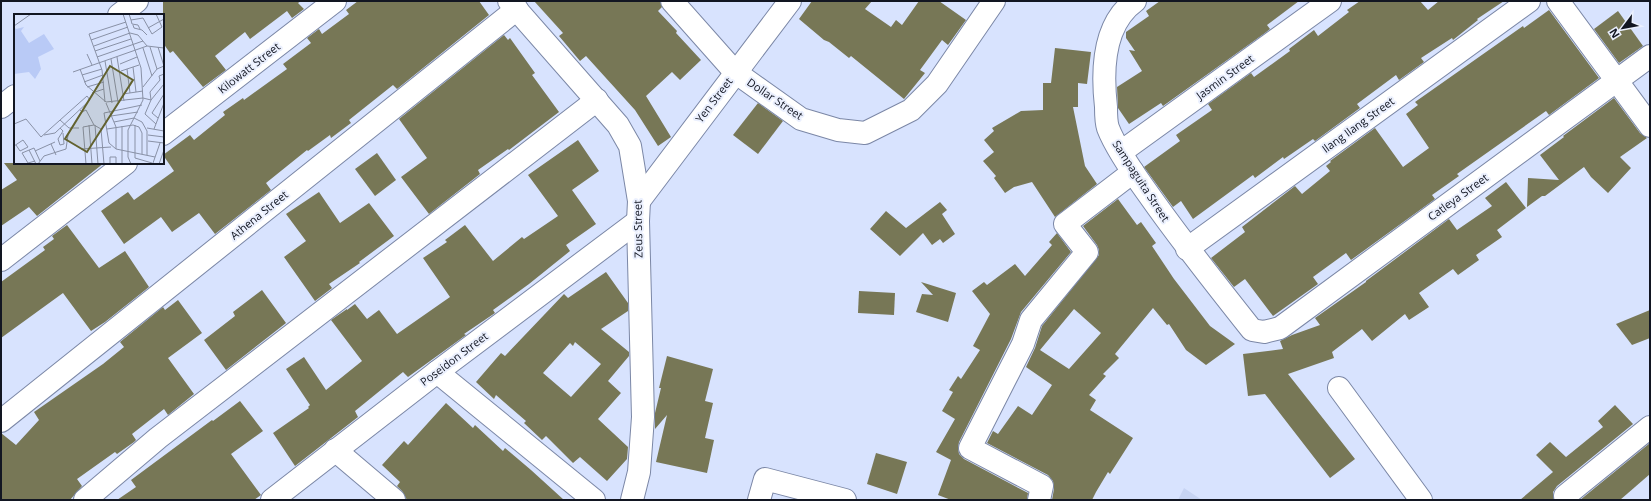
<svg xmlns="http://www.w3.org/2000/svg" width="1651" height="501" viewBox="0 0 1651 501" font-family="'Open Sans',sans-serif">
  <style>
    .built { fill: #c7d4f3 }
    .building { fill: #777756; fill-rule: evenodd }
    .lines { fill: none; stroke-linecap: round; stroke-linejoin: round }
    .minor-casing { stroke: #7b87a6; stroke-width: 24 }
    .minor { stroke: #fff; stroke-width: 22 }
    .labels { text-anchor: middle; stroke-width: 4; stroke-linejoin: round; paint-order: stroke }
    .street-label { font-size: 11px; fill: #121622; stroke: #ebf0fe }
    .inset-road { fill: none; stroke: #8991a6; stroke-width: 1 }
    .view { fill: #62622f; fill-opacity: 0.15; stroke: #62622f; stroke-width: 2 }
    .inset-edge { fill: none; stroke: #121622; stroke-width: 2 }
  </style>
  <rect width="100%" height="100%" fill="#d8e3fe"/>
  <polygon class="built" points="1184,488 1202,500 1178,500"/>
  <g class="building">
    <polygon points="163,1 301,1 298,3 304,9 292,18 287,11 250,39 245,32 215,56 226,70 203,87 173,51 170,53 163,43"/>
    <polygon points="358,1 479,1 489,15 397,89 393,85 349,120 351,123 331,138 330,135 308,151 307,150 266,183 271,190 215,234 199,213 172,232 161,217 124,244 101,211 128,192 134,200 174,171 163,155 190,135 194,140 225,115 223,112 243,98 244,100 287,69 283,64 311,43 307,38 319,29 322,34 349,14 346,10"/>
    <polygon points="534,1 660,1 662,7 658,11 677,31 676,33 701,60 680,80 672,72 646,96 671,137 658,146 635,110 586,56 580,61 559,36 563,33"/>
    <polygon points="812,1 872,1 865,9 891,27 896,20 902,25 919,1 939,1 966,20 948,45 942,40 920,70 925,73 904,99 851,56 849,58 829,42 824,40 799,19"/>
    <polygon points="1160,1 1299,1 1267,25 1270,29 1265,33 1163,106 1161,103 1129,124 1118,108 1117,87 1142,71 1129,50 1135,51 1126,38 1126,32 1149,16 1146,11"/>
    <polygon points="1360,1 1420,1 1428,10 1439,1 1504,1 1477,19 1478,20 1453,40 1452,38 1421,58 1424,62 1399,80 1396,75 1357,104 1360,108 1315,141 1313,139 1284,159 1283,157 1255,178 1253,175 1193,219 1181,201 1173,207 1144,167 1180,141 1176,135 1212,110 1208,104 1251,73 1254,77 1290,51 1289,49 1314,30 1318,36 1349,12 1347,10"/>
    <polygon points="1549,10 1599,78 1549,115 1546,111 1457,174 1459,176 1432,195 1435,199 1351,260 1346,253 1313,277 1318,284 1273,316 1245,279 1234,287 1211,258 1245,232 1242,227 1295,186 1302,194 1330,171 1326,166 1331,162 1330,161 1375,128 1403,167 1429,148 1406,114 1418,105 1415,102 1523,26 1524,28"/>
    <polygon points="1618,11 1643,46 1619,63 1594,29"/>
    <polygon points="504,35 508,40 510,38 535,73 532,75 559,112 509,150 508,149 478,170 480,174 429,214 401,177 427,158 399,119"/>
    <polygon points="1055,48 1091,52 1087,84 1078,83 1078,107 1073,107 1085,166 1097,184 1055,217 1032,182 1014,187 1005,193 994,178 996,176 983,161 994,152 984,140 994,131 992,128 1021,111 1043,110 1043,83 1051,83"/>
    <polygon points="1614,98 1640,133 1647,138 1620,157 1631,168 1608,193 1591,177 1584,167 1545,196 1542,196 1527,207 1528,178 1559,180 1540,155 1564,137 1563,136"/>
    <polygon points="758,103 783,121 758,154 733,135"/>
    <polygon points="578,140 599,171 572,190 596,224 566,245 570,251 529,284 493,310 495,313 464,334 466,335 408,377 403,372 355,411 358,417 295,466 273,433 309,408 308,407 310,405 286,369 304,357 326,390 362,361 331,320 347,309 347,310 355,304 367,319 379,310 397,334 450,297 423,258 447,242 445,240 465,225 493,261 522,237 524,239 558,216 528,175"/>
    <polygon points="377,153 396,180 375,196 355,169"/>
    <polygon points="4,163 104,163 37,216 29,207 1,226 1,190 17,180"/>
    <polygon points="1506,182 1526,208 1497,230 1502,237 1476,255 1479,260 1458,275 1453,269 1419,293 1429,307 1409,320 1405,314 1372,341 1362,329 1332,352 1334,358 1288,374 1355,459 1330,478 1265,394 1248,396 1243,354 1283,349 1280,341 1292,335 1320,325 1315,318 1366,282 1366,281 1449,219 1457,230 1492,206 1485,198"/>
    <polygon points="319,192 340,223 369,203 394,236 359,262 360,263 329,284 332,288 315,301 284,257 306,241 286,214"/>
    <path d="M 1118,199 L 1137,225 L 1141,222 L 1156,243 L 1152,246 L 1174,279 L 1210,326 L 1235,344 L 1206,365 L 1186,350 L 1169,324 L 1167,325 L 1153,308 L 1115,354 L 1119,358 L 1103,374 L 1106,376 L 1089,395 L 1096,400 L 1090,410 L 1133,438 L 1110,474 L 1108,472 L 1096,492 L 1092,500 L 1052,500 L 1054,489 L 1053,481 L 1048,475 L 987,443 L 993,431 L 998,434 L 1018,406 L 1032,415 L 1052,385 L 1026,367 L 1035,348 L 1042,326 L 1099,255 L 1099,250 L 1097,245 L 1083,226 ZM 1074,309 L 1101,333 L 1069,369 L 1040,350 Z"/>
    <polygon points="940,202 947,210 942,214 955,234 943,243 940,239 932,245 923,233 900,256 870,229 886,211 906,228"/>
    <polygon points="67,225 99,268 125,251 149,287 105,322 91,331 63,293 1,338 1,282 45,250 43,247 54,239 52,236"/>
    <polygon points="1057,233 1071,252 1021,312 1011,339 959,442 958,448 959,454 964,459 1028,493 1027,500 951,500 938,495 951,460 936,452 955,419 942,411 953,392 949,390 958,376 961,379 980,350 973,346 990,314 972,291 984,282 987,285 1015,264 1025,276 1052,245 1049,242"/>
    <path d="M 606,272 L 628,303 L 628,311 L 601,329 L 629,352 L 629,356 L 608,381 L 621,393 L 598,419 L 628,447 L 627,459 L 607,481 L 580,457 L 573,463 L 546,436 L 542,440 L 524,423 L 526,421 L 496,395 L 494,399 L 476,382 L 501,353 L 505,356 L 564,294 L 568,298 ZM 575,342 L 601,364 L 571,397 L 543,373 L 570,343 L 573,346 Z"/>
    <polygon points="921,282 956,293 948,322 916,312 922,294 933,295"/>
    <polygon points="262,290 286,323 226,370 204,340 235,316 233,312"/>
    <polygon points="859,291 895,293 894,315 858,313"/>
    <polygon points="178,300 202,333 168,358 194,394 168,415 164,409 132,434 136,440 134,442 117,454 115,452 77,479 82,486 70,500 1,500 1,433 16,445 39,420 34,412 103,364 124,347 120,342 163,307 165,310"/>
    <polygon points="1650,310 1650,338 1632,345 1616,324"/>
    <polygon points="667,356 713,369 705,401 713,403 705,438 714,440 707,473 656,462 667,415 655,429 655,413 661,388 659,388"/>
    <polygon points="240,401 263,431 231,454 261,495 254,500 117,500 136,487 131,480 212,420 213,421"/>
    <polygon points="446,403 473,428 475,425 503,451 505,448 531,470 564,500 407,500 402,491 397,486 400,482 382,465 404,441 408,445"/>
    <polygon points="1615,405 1633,424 1557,486 1553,492 1554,500 1520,500 1553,472 1536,455 1550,442 1566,457 1603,427 1598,421"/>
    <polygon points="1650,443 1650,474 1620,500 1580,500"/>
    <polygon points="876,453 907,462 897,494 867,484"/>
  </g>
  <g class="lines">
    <g class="minor-casing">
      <g id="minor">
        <polyline points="509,1 618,125 630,146 639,201 638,221 643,417 639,472 632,500"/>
        <polyline points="672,1 735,72 801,119 838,130 865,133 911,110 937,84 994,1"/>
        <path d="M 1135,1 C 1103,24 1102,72 1106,107 C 1106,114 1106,122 1108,128 C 1116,149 1136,177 1149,195 C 1182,242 1217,286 1252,330 L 1264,332 L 1280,328 L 1650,56"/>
        <polyline points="1558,1 1650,126"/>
        <polyline points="119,15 137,1"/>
        <polyline points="1,107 15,96"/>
        <polyline points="163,134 335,1"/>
        <polyline points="1121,152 1330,1"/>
        <polyline points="639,201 790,1"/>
        <polyline points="1187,249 1529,1"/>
        <polyline points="1,260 126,163"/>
        <polyline points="437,372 594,500"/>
        <polyline points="1339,388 1421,500"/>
        <polyline points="1,421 517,9"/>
        <polyline points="335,450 394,500"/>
        <polyline points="1565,496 1650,427"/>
        <polyline points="85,500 158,438 597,100"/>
        <polyline points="272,500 437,372 638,221"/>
        <polyline points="759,500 765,479 845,500"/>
        <polyline points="1039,500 1042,486 970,448 1023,344 1031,320 1087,252 1065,224 1133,172"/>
      </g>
    </g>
    <use href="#minor" class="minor"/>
  </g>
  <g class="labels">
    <g class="street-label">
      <text transform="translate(249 68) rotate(-38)" y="4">Kilowatt Street</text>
      <text transform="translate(1225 77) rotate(-36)" y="4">Jasmin Street</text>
      <text transform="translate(775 99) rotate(34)" y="4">Dollar Street</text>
      <text transform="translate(714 100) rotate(-53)" y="4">Yen Street</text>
      <text transform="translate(1358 125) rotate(-36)" y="4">Ilang Ilang Street</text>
      <text transform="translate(1141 181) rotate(57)" y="4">Sampaguita Street</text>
      <text transform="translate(1458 197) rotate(-36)" y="4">Catleya Street</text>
      <text transform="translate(259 215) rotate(-39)" y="4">Athena Street</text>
      <text transform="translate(638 229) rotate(-91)" y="4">Zeus Street</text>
      <text transform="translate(454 359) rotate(-37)" y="4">Poseidon Street</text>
    </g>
  </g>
  <g transform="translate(14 14)">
    <rect width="150" height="150" fill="#d8e3fe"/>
    <path d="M 0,13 L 2,15 L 10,13 L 7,17 L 15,29 L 30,20 L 40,35 L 24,43 L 27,55 L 21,65 L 15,58 L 0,60 Z" fill="#b9caf6"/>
    <path class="inset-road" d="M 109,0 L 127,54 L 129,86 L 114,116 L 114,143 L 117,150M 115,0 L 117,6 L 129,4 L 138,20 L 148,13 L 142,0M 117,6 L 118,10 L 124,11 L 126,15M 119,11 L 120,14 L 128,16 L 133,21M 0,12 L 17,0M 134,14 L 150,5M 77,26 L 114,13M 80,32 L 116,19 L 124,21 L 133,32 L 150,34M 136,33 L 143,55M 144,33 L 150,52M 129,34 L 138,62M 81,37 L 117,25M 73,40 L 78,51M 83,43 L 129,27M 103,43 L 110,87M 97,45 L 104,88M 91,47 L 98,89M 106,50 L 123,43M 119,53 L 122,78M 66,55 L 72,71 L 92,88 L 129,84 L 137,86M 113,55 L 116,79M 107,57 L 125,51M 59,58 L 133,32M 68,61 L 88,55M 70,68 L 89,61M 73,73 L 90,68M 129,73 L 143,55 L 150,52M 78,79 L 90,75M 109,80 L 129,77M 137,86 L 136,78 L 146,66 L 145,62 L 150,60M 91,88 L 88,56 L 75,20 L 112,8M 92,89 L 102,113 L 102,135M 128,91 L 90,99 L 95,129 L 102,135 L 141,143M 66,96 L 68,98 L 72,96 L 80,111M 97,102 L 124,98M 144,104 L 138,99 L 150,80M 46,106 L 55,114 L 65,114M 100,108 L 120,104 L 128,108 L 133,117 L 133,141M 0,110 L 12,105 L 27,123 L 73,82 L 76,86 L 41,119 L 30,121M 142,110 L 131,100 L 137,86 L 150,70M 75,111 L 78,150M 81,111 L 84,150M 121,111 L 121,144 L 138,149M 46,114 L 49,117 L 44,125 L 46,131 L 50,130 L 49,119M 133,114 L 150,117M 93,115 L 119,111 L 125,113 L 128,119 L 128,140M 140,115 L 150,89M 134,121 L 150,123M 134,127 L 150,129M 37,130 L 42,141M 0,132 L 9,126 L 14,133 L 6,137 L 2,131M 67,135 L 97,133M 15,136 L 22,150M 21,137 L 41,128M 21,147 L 14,149 L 8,139 L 20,134 L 26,147M 139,149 L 146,129M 24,150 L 30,142 L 52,135 L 54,121M 72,150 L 69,113 L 80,111 L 87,115 L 90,150M 96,150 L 96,143 L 102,143 L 102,150M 108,150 L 108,112M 145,150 L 150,136"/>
    <path class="view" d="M 96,52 L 119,66 L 73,138 L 51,125 Z"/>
    <rect width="150" height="150" class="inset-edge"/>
  </g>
  <rect width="1651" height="501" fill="none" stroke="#121622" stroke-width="4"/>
  <g transform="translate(1623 28) rotate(238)" stroke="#ebf0fe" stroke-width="3" paint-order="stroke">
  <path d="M0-3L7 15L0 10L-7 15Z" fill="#121622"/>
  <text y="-6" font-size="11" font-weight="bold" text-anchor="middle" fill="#121622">N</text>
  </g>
</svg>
